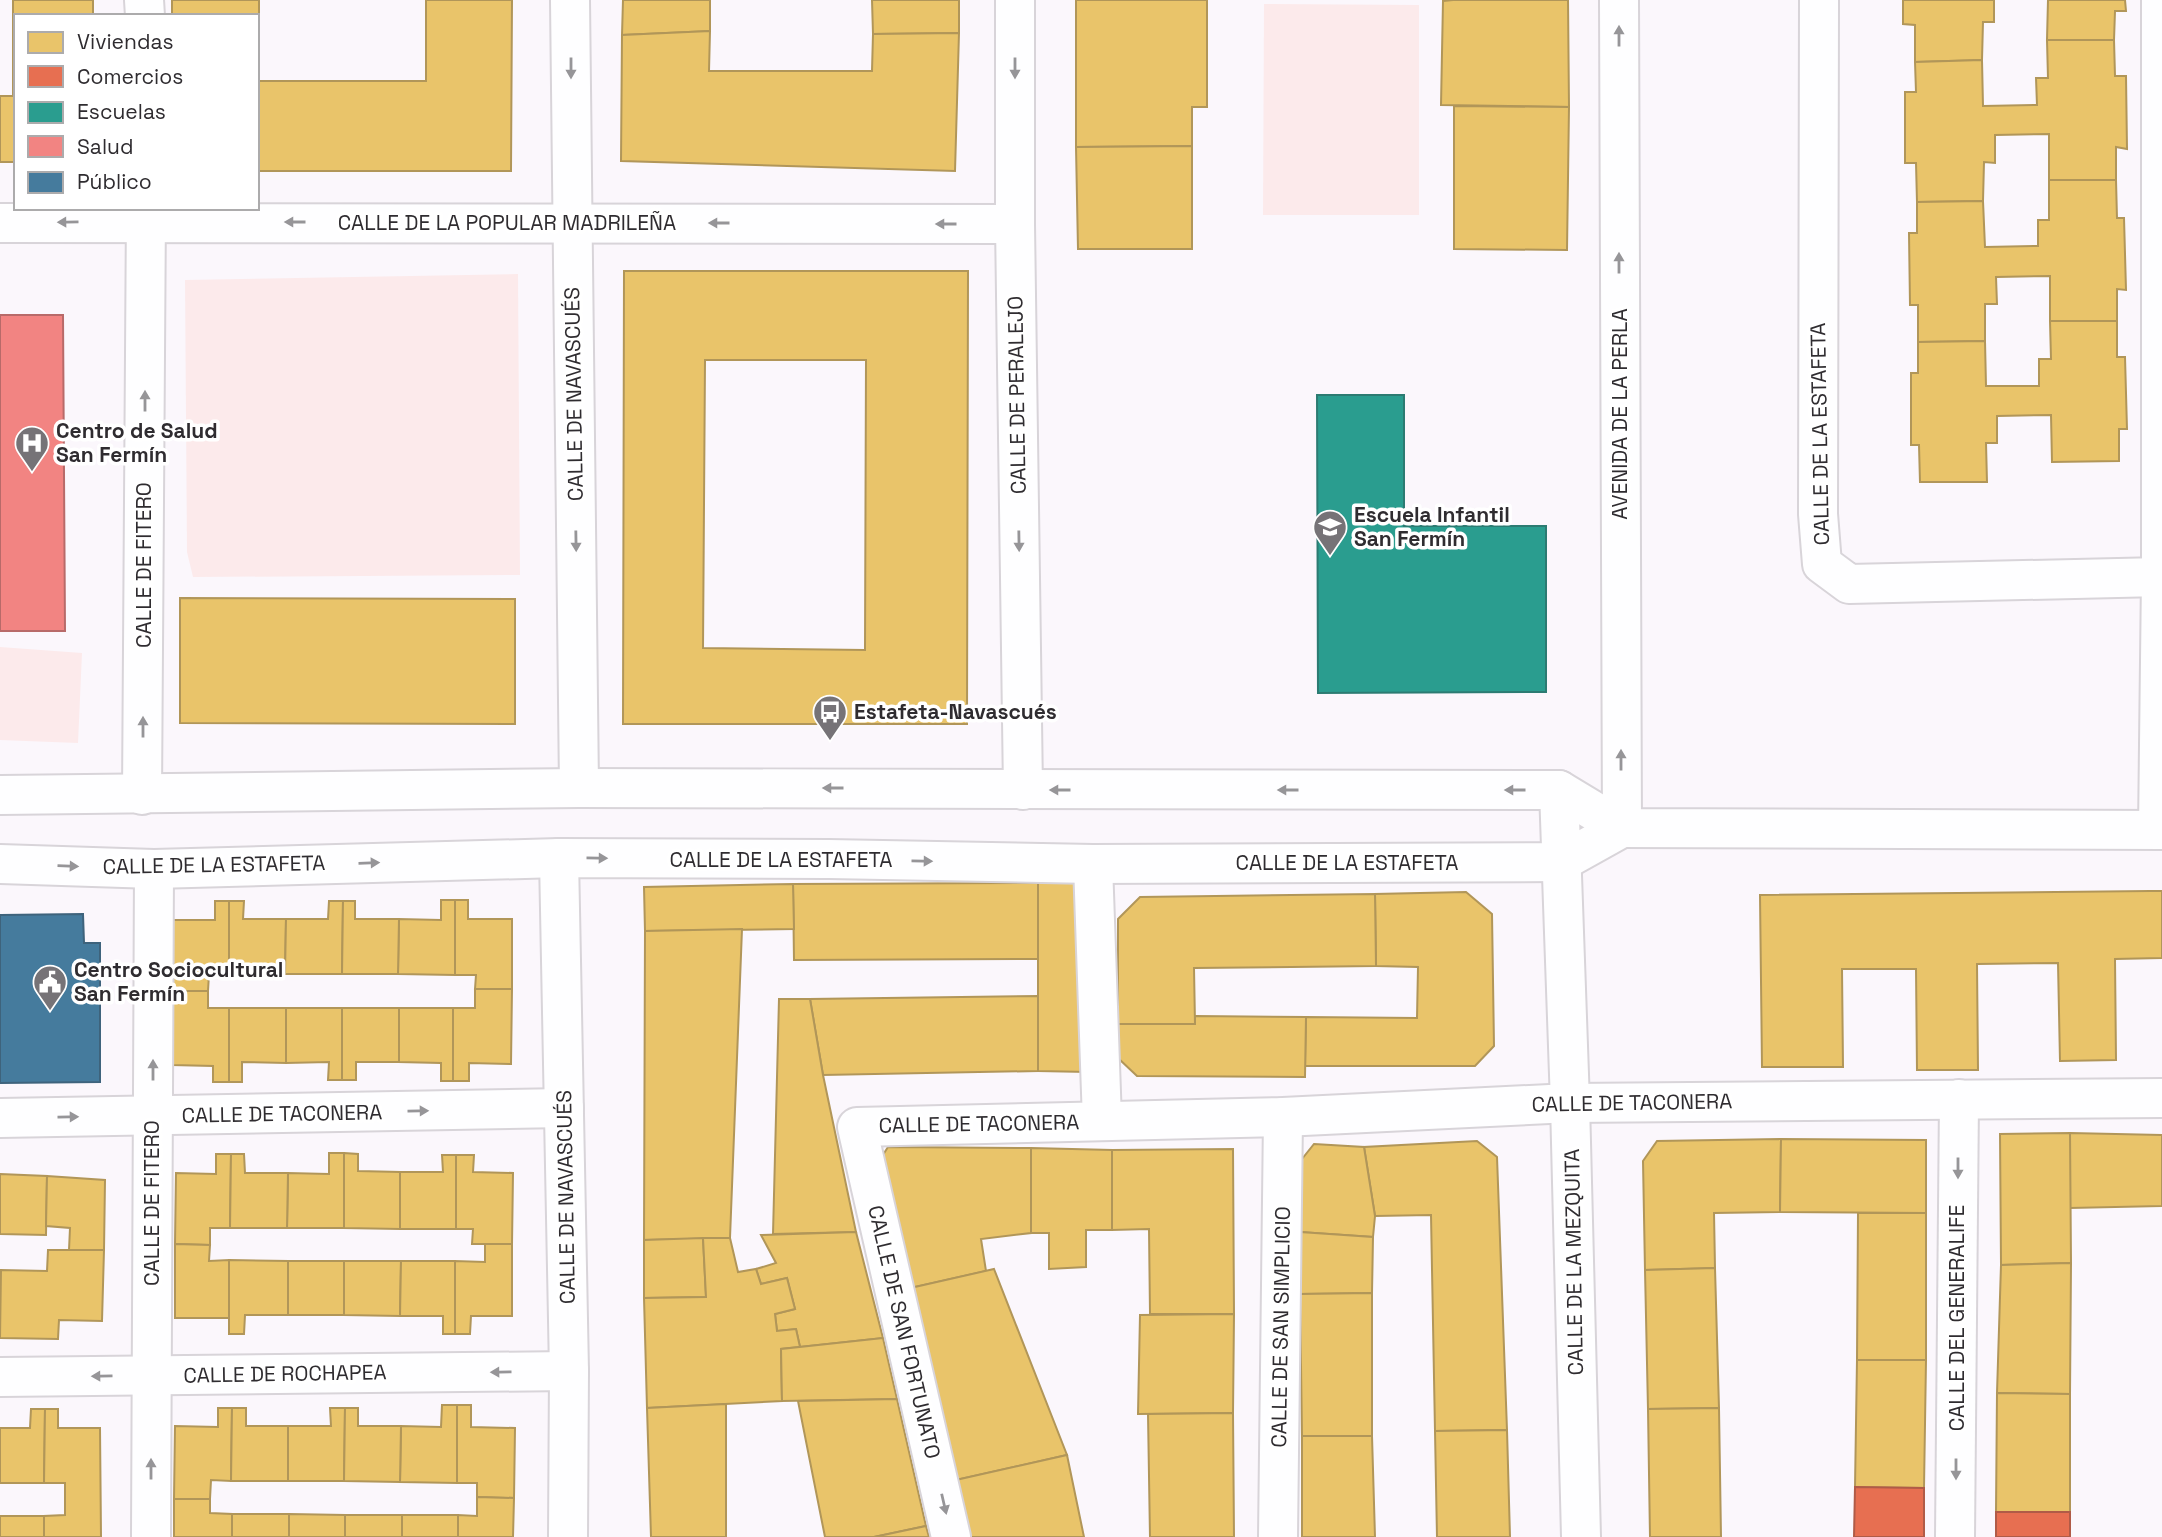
<svg xmlns="http://www.w3.org/2000/svg" width="2162" height="1537" viewBox="0 0 2162 1537" font-family="'Space Grotesk',sans-serif">
  <style>
    .green { fill: #fceaeb }
    .homes { fill: #e9c46a; stroke: #b19659; stroke-width: 2; fill-rule: evenodd }
    .shops { fill: #e76f51; stroke: #b05b47; stroke-width: 2 }
    .schools { fill: #2a9d8f; stroke: #2c7b72; stroke-width: 2 }
    .health { fill: #f28482; stroke: #b86a69; stroke-width: 2 }
    .public { fill: #457b9d; stroke: #3e637c; stroke-width: 2 }
    .lines { fill: none; stroke-linecap: round; stroke-linejoin: round }
    .minor-casing { stroke: #d8d4d9; stroke-width: 42 }
    .minor { stroke: #fefeff; stroke-width: 38 }
    .oneway { fill: #969598 }
    .labels { text-anchor: middle; stroke-width: 7; stroke-linejoin: round; paint-order: stroke }
    .street-label { font-size: 21px; fill: #2f2c30; stroke: #fff }
    .poi-label { font-size: 21px; font-weight: bold; fill: #2f2c30; stroke: #fff; text-anchor: start }
  </style>
  <rect width="100%" height="100%" fill="#fbf7fc"/>
  <g class="green">
    <polygon points="1264,4 1419,5 1419,215 1263,215"/>
    <polygon points="518,274 520,575 193,577 187,552 185,280"/>
    <polygon points="0,647 82,653 78,743 0,740"/>
  </g>
  <g class="homes">
    <polygon points="13,0 93,0 93,16 16,16 16,162 0,162 0,96 13,96"/>
    <polygon points="172,0 259,0 259,81 426,81 426,0 512,0 511,171 257,171 257,16 172,16"/>
    <polygon points="623,0 710,0 710,31 622,35"/>
    <polygon points="872,0 959,0 959,33 873,34"/>
    <polygon points="1076,0 1207,0 1207,107 1192,107 1192,146 1076,147"/>
    <polygon points="1453,0 1568,0 1569,107 1441,105 1443,1"/>
    <polygon points="1903,0 1994,0 1994,22 1983,22 1982,60 1915,62 1915,25 1903,24"/>
    <polygon points="2048,0 2125,0 2126,11 2115,11 2114,40 2047,40"/>
    <polygon points="710,31 709,71 872,71 873,34 959,33 955,171 621,161 622,35"/>
    <polygon points="2047,40 2114,40 2115,76 2126,76 2127,149 2116,147 2116,180 2049,180 2049,134 1995,135 1995,163 1984,162 1983,201 1917,202 1916,163 1905,163 1905,92 1916,92 1915,62 1982,60 1983,106 2037,105 2036,78 2048,78"/>
    <polygon points="1454,106 1569,107 1567,250 1454,249"/>
    <polygon points="1192,146 1192,249 1078,249 1076,147"/>
    <polygon points="2049,180 2116,180 2117,218 2124,218 2126,290 2117,289 2117,321 2050,321 2050,276 1996,277 1997,304 1985,304 1985,341 1918,342 1918,305 1910,305 1909,233 1917,233 1917,202 1983,201 1985,247 2038,246 2038,220 2049,220"/>
    <path d="M 624,271 L 968,271 L 967,724 L 623,724 ZM 705,360 L 866,360 L 865,650 L 703,648 Z"/>
    <polygon points="2050,321 2117,321 2117,357 2125,357 2127,429 2119,429 2119,461 2052,462 2051,415 1997,416 1997,443 1986,443 1987,482 1920,482 1919,445 1911,445 1911,373 1918,373 1918,342 1985,341 1986,386 2039,386 2039,359 2051,359"/>
    <polygon points="180,598 515,599 515,724 180,723"/>
    <polygon points="1038,883 1038,959 794,960 793,884"/>
    <polygon points="1038,883 1087,883 1088,1072 1038,1071"/>
    <polygon points="793,884 794,929 645,931 644,887"/>
    <polygon points="2150,891 2162,891 2162,958 2115,959 2116,1060 2060,1061 2058,963 1977,964 1978,1070 1917,1070 1916,969 1842,969 1843,1067 1762,1067 1760,895"/>
    <polygon points="1466,892 1492,914 1494,1046 1475,1066 1305,1066 1306,1017 1417,1018 1418,967 1376,966 1375,894"/>
    <polygon points="1375,894 1376,966 1194,968 1195,1024 1118,1024 1118,919 1140,897"/>
    <polygon points="441,900 455,900 455,975 398,974 399,919 441,920"/>
    <polygon points="455,900 468,900 468,919 512,919 512,989 475,989 476,975 455,975"/>
    <polygon points="215,901 229,901 229,974 209,974 208,991 173,991 173,920 215,920"/>
    <polygon points="229,901 244,901 243,919 286,919 285,974 229,974"/>
    <polygon points="329,901 343,901 342,974 285,974 286,919 328,919"/>
    <polygon points="343,901 355,901 355,919 399,919 398,974 342,974"/>
    <polygon points="742,929 730,1238 644,1240 645,931"/>
    <polygon points="475,989 512,989 511,1064 469,1063 469,1081 453,1081 453,1008 475,1008"/>
    <polygon points="173,991 208,991 208,1008 229,1008 229,1082 213,1082 213,1066 172,1065"/>
    <polygon points="1038,996 1038,1071 823,1075 810,999"/>
    <polygon points="779,999 810,999 823,1075 856,1232 773,1234"/>
    <polygon points="229,1008 286,1008 286,1063 242,1062 242,1082 229,1082"/>
    <polygon points="286,1008 342,1008 342,1080 328,1080 329,1062 286,1063"/>
    <polygon points="342,1008 399,1008 399,1062 356,1062 356,1080 342,1080"/>
    <polygon points="399,1008 453,1008 453,1081 441,1081 441,1063 399,1062"/>
    <polygon points="1195,1016 1306,1017 1305,1077 1137,1076 1118,1058 1118,1024 1195,1024"/>
    <polygon points="2070,1133 2162,1135 2162,1206 2070,1208"/>
    <polygon points="2070,1133 2071,1263 2001,1265 2000,1134"/>
    <polygon points="1781,1139 1780,1212 1714,1213 1715,1268 1645,1270 1643,1161 1657,1141"/>
    <polygon points="1781,1139 1926,1140 1926,1213 1780,1212"/>
    <polygon points="1477,1141 1497,1157 1507,1430 1435,1431 1431,1215 1375,1216 1364,1147"/>
    <polygon points="1314,1144 1364,1147 1375,1216 1373,1237 1300,1232 1298,1164"/>
    <polygon points="888,1147 1031,1148 1031,1233 981,1239 986,1271 906,1289 876,1166"/>
    <polygon points="1031,1148 1112,1150 1112,1230 1086,1230 1086,1267 1049,1269 1049,1233 1031,1233"/>
    <polygon points="1233,1149 1234,1314 1150,1314 1149,1229 1112,1230 1112,1150"/>
    <polygon points="329,1153 344,1153 344,1228 287,1228 288,1173 329,1174"/>
    <polygon points="344,1153 358,1154 358,1171 400,1172 400,1229 344,1228"/>
    <polygon points="216,1154 231,1154 230,1228 210,1228 210,1245 175,1244 176,1173 216,1174"/>
    <polygon points="231,1154 244,1154 245,1173 288,1173 287,1228 230,1228"/>
    <polygon points="442,1155 456,1155 456,1229 400,1229 400,1172 443,1172"/>
    <polygon points="456,1155 474,1155 473,1172 513,1173 512,1244 472,1244 473,1229 456,1229"/>
    <polygon points="0,1174 47,1176 46,1235 0,1234"/>
    <polygon points="47,1176 105,1180 104,1250 69,1250 70,1228 46,1226"/>
    <polygon points="1858,1213 1926,1213 1926,1360 1857,1360"/>
    <polygon points="856,1232 883,1338 800,1347 796,1329 777,1331 775,1314 795,1309 787,1278 761,1284 756,1269 776,1263 761,1235"/>
    <polygon points="1300,1232 1373,1237 1372,1293 1300,1294"/>
    <polygon points="703,1238 706,1297 644,1298 644,1240"/>
    <polygon points="703,1238 730,1238 738,1272 756,1269 761,1284 787,1278 795,1309 775,1314 777,1331 796,1329 800,1347 781,1349 782,1401 647,1408 644,1298 706,1297"/>
    <polygon points="175,1244 210,1245 209,1261 229,1260 229,1318 175,1318"/>
    <polygon points="485,1244 512,1244 512,1316 471,1316 470,1334 455,1334 455,1261 485,1262"/>
    <polygon points="48,1250 104,1250 102,1321 59,1320 58,1339 0,1338 1,1270 47,1271"/>
    <polygon points="229,1260 288,1261 288,1315 245,1315 244,1334 229,1334"/>
    <rect x="288" y="1261" width="56" height="54"/>
    <polygon points="344,1261 401,1261 400,1316 344,1315"/>
    <polygon points="401,1261 455,1261 455,1334 443,1334 443,1316 400,1316"/>
    <polygon points="2071,1263 2070,1394 1997,1393 2001,1265"/>
    <polygon points="1715,1268 1719,1408 1648,1409 1645,1270"/>
    <polygon points="994,1269 1067,1455 947,1482 906,1289"/>
    <polygon points="1372,1293 1372,1436 1302,1436 1300,1294"/>
    <polygon points="1234,1314 1233,1413 1138,1414 1140,1315"/>
    <polygon points="883,1338 897,1399 782,1401 781,1349"/>
    <polygon points="1857,1360 1926,1360 1924,1488 1855,1487"/>
    <polygon points="1997,1393 2070,1394 2070,1512 1996,1512"/>
    <polygon points="897,1399 926,1526 874,1537 825,1537 798,1401"/>
    <polygon points="726,1404 726,1537 651,1537 647,1408"/>
    <polygon points="442,1405 457,1405 457,1483 400,1482 401,1426 441,1427"/>
    <polygon points="457,1405 471,1405 471,1427 515,1428 514,1498 477,1497 477,1483 457,1483"/>
    <polygon points="218,1408 232,1408 231,1481 211,1480 210,1499 174,1499 175,1426 218,1427"/>
    <polygon points="232,1408 246,1408 246,1426 288,1426 288,1481 231,1481"/>
    <polygon points="330,1408 345,1408 344,1481 288,1481 288,1426 331,1426"/>
    <polygon points="345,1408 358,1408 358,1426 401,1426 400,1482 344,1481"/>
    <polygon points="1719,1408 1721,1537 1650,1537 1648,1409"/>
    <polygon points="31,1409 45,1409 44,1483 0,1483 0,1428 30,1428"/>
    <polygon points="45,1409 58,1409 58,1428 100,1428 101,1537 44,1537 44,1516 65,1515 65,1483 44,1483"/>
    <polygon points="1233,1413 1234,1537 1150,1537 1148,1414"/>
    <polygon points="1507,1430 1510,1537 1437,1537 1435,1431"/>
    <polygon points="1302,1436 1372,1436 1375,1537 1302,1537"/>
    <polygon points="1067,1455 1084,1537 961,1537 947,1482"/>
    <polygon points="477,1497 514,1498 513,1537 458,1537 458,1515 477,1516"/>
    <polygon points="174,1499 210,1499 210,1513 232,1514 232,1537 174,1537"/>
    <rect x="232" y="1514" width="57" height="23"/>
    <polygon points="289,1514 345,1515 345,1537 289,1537"/>
    <rect x="345" y="1515" width="57" height="22"/>
    <rect x="402" y="1515" width="56" height="22"/>
    <rect x="0" y="1516" width="44" height="21"/>
    <polygon points="926,1526 929,1537 874,1537"/>
  </g>
  <g class="shops">
    <polygon points="1855,1487 1924,1488 1924,1537 1854,1537"/>
    <rect x="1996" y="1512" width="74" height="25"/>
  </g>
  <polygon class="schools" points="1317,395 1404,395 1404,526 1546,526 1546,692 1318,693"/>
  <polygon class="health" points="0,315 63,315 65,631 0,631"/>
  <polygon class="public" points="83,914 84,943 100,943 100,1082 0,1083 0,915"/>
  <g class="lines">
    <g class="minor-casing">
      <g id="minor">
        <polyline points="144,0 145,16"/>
        <polyline points="570,0 579,788"/>
        <polyline points="1015,0 1015,224 1023,790"/>
        <polyline points="1619,0 1622,828"/>
        <polyline points="1819,0 1818,514 1822,564 1849,584 2161,577"/>
        <polyline points="0,223 1015,224"/>
        <polyline points="1559,790 1570,1103 1581,1537"/>
        <polyline points="0,795 579,788 1559,790 1622,828 2162,830"/>
        <polyline points="142,795 146,208"/>
        <polyline points="2158,830 2161,577 2161,0"/>
        <polyline points="559,858 569,1371 568,1537"/>
        <polyline points="0,864 154,869 559,858 829,859 1093,864 1561,862 1622,828"/>
        <polyline points="1093,864 1102,1121"/>
        <polyline points="0,1118 564,1108"/>
        <polyline points="0,1377 569,1371"/>
        <polyline points="151,1537 154,869"/>
        <polyline points="951,1537 857,1127 1283,1117 1570,1103 2162,1098"/>
        <polyline points="1278,1537 1283,1117"/>
        <polyline points="1955,1537 1959,1099"/>
      </g>
    </g>
    <use href="#minor" class="minor"/>
  </g>
  <defs><path id="oneway-solid" d="M-6-.8H1V-3.2L6.5 0L1 3.2V.8H-6Z" transform="scale(1.75)"/></defs>
  <g class="oneway">
    <use href="#oneway-solid" transform="translate(1619 36) rotate(-90)"/>
    <use href="#oneway-solid" transform="translate(571 68) rotate(90)"/>
    <use href="#oneway-solid" transform="translate(1015 68) rotate(90)"/>
    <use href="#oneway-solid" transform="translate(68 222) rotate(179)"/>
    <use href="#oneway-solid" transform="translate(295 222) rotate(-180)"/>
    <use href="#oneway-solid" transform="translate(719 223) rotate(-180)"/>
    <use href="#oneway-solid" transform="translate(946 224) rotate(-180)"/>
    <use href="#oneway-solid" transform="translate(1619 263) rotate(-90)"/>
    <use href="#oneway-solid" transform="translate(145 401) rotate(-90)"/>
    <use href="#oneway-solid" transform="translate(576 541) rotate(89)"/>
    <use href="#oneway-solid" transform="translate(1019 541) rotate(89)"/>
    <use href="#oneway-solid" transform="translate(143 727) rotate(-90)"/>
    <use href="#oneway-solid" transform="translate(1621 760) rotate(-90)"/>
    <use href="#oneway-solid" transform="translate(833 788) rotate(-180)"/>
    <use href="#oneway-solid" transform="translate(1060 790) rotate(-180)"/>
    <use href="#oneway-solid" transform="translate(1288 790) rotate(-180)"/>
    <use href="#oneway-solid" transform="translate(1515 790) rotate(-180)"/>
    <use href="#oneway-solid" transform="translate(597 858) rotate(1)"/>
    <use href="#oneway-solid" transform="translate(922 861) rotate(1)"/>
    <use href="#oneway-solid" transform="translate(369 863) rotate(-2)"/>
    <use href="#oneway-solid" transform="translate(68 866) rotate(2)"/>
    <use href="#oneway-solid" transform="translate(153 1070) rotate(-90)"/>
    <use href="#oneway-solid" transform="translate(418 1111) rotate(-1)"/>
    <use href="#oneway-solid" transform="translate(68 1117) rotate(-1)"/>
    <use href="#oneway-solid" transform="translate(1958 1168) rotate(90)"/>
    <use href="#oneway-solid" transform="translate(501 1372) rotate(179)"/>
    <use href="#oneway-solid" transform="translate(102 1376) rotate(179)"/>
    <use href="#oneway-solid" transform="translate(151 1469) rotate(-90)"/>
    <use href="#oneway-solid" transform="translate(1956 1469) rotate(90)"/>
    <use href="#oneway-solid" transform="translate(944 1504) rotate(77)"/>
  </g>
  <defs>
    <g id="hospital-pin" transform="scale(1.75)"><path d="M0 17L-7.5 6A9.5 9.5 0 1 1 7.5 6Z" fill="#767377" stroke="#fff"/><path d="M-5-5h3v3.5h4V-5h3V5h-3V1.5h-4V5h-3Z" fill="#fff"/></g>
    <g id="school-pin" transform="scale(1.75)"><path d="M0 17L-7.5 6A9.5 9.5 0 1 1 7.5 6Z" fill="#767377" stroke="#fff"/><path d="M0-5L7-2L0 1L-7-2ZM-4 1L0 2.5L4 1V4Q0 6-4 4Z" fill="#fff"/></g>
    <g id="bus-pin" transform="scale(1.75)"><path d="M0 17L-7.5 6A9.5 9.5 0 1 1 7.5 6Z" fill="#767377" stroke="#fff"/><path d="M-5-6H5V4H4V6H2V4H-2V6H-4V4H-5ZM-3.5-4V0h7V-4ZM-3.5 1.2v1.5H-2V1.2ZM2 1.2v1.5H3.5V1.2Z" fill="#fff"/></g>
    <g id="civic-pin" transform="scale(1.75)"><path d="M0 17L-7.5 6A9.5 9.5 0 1 1 7.5 6Z" fill="#767377" stroke="#fff"/><path d="M-.6-6.5H3V-4.5H.6V-3L4-1V1h2V6H-6V1h2V-1L-.6-3ZM-1.2 2.5V6h2.4V2.5Z" fill="#fff"/></g>
  </defs>
  <g fill-rule="evenodd">
    <use href="#hospital-pin" x="32" y="443"/>
    <use href="#school-pin" x="1330" y="527"/>
    <use href="#bus-pin" x="830" y="712"/>
    <use href="#civic-pin" x="50" y="982"/>
  </g>
  <g class="labels">
    <g class="street-label">
      <text x="507" y="230">CALLE DE LA POPULAR MADRILEÑA</text>
      <text transform="translate(574 394) rotate(-91)" y="7">CALLE DE NAVASCUÉS</text>
      <text transform="translate(1017 395) rotate(-91)" y="7">CALLE DE PERALEJO</text>
      <text transform="translate(1620 414) rotate(-90)" y="7">AVENIDA DE LA PERLA</text>
      <text transform="translate(1820 434) rotate(-91)" y="7">CALLE DE LA ESTAFETA</text>
      <text transform="translate(144 565) rotate(-90)" y="7">CALLE DE FITERO</text>
      <text x="781" y="867">CALLE DE LA ESTAFETA</text>
      <text x="1347" y="870">CALLE DE LA ESTAFETA</text>
      <text transform="translate(214 865) rotate(-1)" y="7">CALLE DE LA ESTAFETA</text>
      <text transform="translate(1632 1103) rotate(-1)" y="7">CALLE DE TACONERA</text>
      <text transform="translate(282 1114) rotate(-1)" y="7">CALLE DE TACONERA</text>
      <text transform="translate(979 1124) rotate(-1)" y="7">CALLE DE TACONERA</text>
      <text transform="translate(566 1197) rotate(-91)" y="7">CALLE DE NAVASCUÉS</text>
      <text transform="translate(152 1203) rotate(-90)" y="7">CALLE DE FITERO</text>
      <text transform="translate(1574 1262) rotate(-91)" y="7">CALLE DE LA MEZQUITA</text>
      <text transform="translate(1957 1318) rotate(-90)" y="7">CALLE DEL GENERALIFE</text>
      <text transform="translate(1281 1327) rotate(-89)" y="7">CALLE DE SAN SIMPLICIO</text>
      <text transform="translate(904 1332) rotate(77)" y="7">CALLE DE SAN FORTUNATO</text>
      <text transform="translate(285 1374) rotate(-1)" y="7">CALLE DE ROCHAPEA</text>
    </g>
    <g class="poi-label">
      <text x="56" y="438">Centro de Salud<tspan x="56" dy="24">San Fermín</tspan></text>
      <text x="1354" y="522">Escuela Infantil<tspan x="1354" dy="24">San Fermín</tspan></text>
      <text x="854" y="719">Estafeta-Navascués</text>
      <text x="74" y="977">Centro Sociocultural<tspan x="74" dy="24">San Fermín</tspan></text>
    </g>
  </g>
  <rect x="14" y="14" width="245" height="196" fill="#ffffff" stroke="#acabac" stroke-width="2"/>
  <rect x="28" y="32" width="35" height="21" fill="#e9c46a" stroke="#acabac" stroke-width="2"/>
  <text x="77" y="49" font-size="21" fill="#2f2c30">Viviendas</text>
  <rect x="28" y="66" width="35" height="21" fill="#e76f51" stroke="#acabac" stroke-width="2"/>
  <text x="77" y="84" font-size="21" fill="#2f2c30">Comercios</text>
  <rect x="28" y="102" width="35" height="21" fill="#2a9d8f" stroke="#acabac" stroke-width="2"/>
  <text x="77" y="119" font-size="21" fill="#2f2c30">Escuelas</text>
  <rect x="28" y="136" width="35" height="21" fill="#f28482" stroke="#acabac" stroke-width="2"/>
  <text x="77" y="154" font-size="21" fill="#2f2c30">Salud</text>
  <rect x="28" y="172" width="35" height="21" fill="#457b9d" stroke="#acabac" stroke-width="2"/>
  <text x="77" y="189" font-size="21" fill="#2f2c30">Público</text>
</svg>
